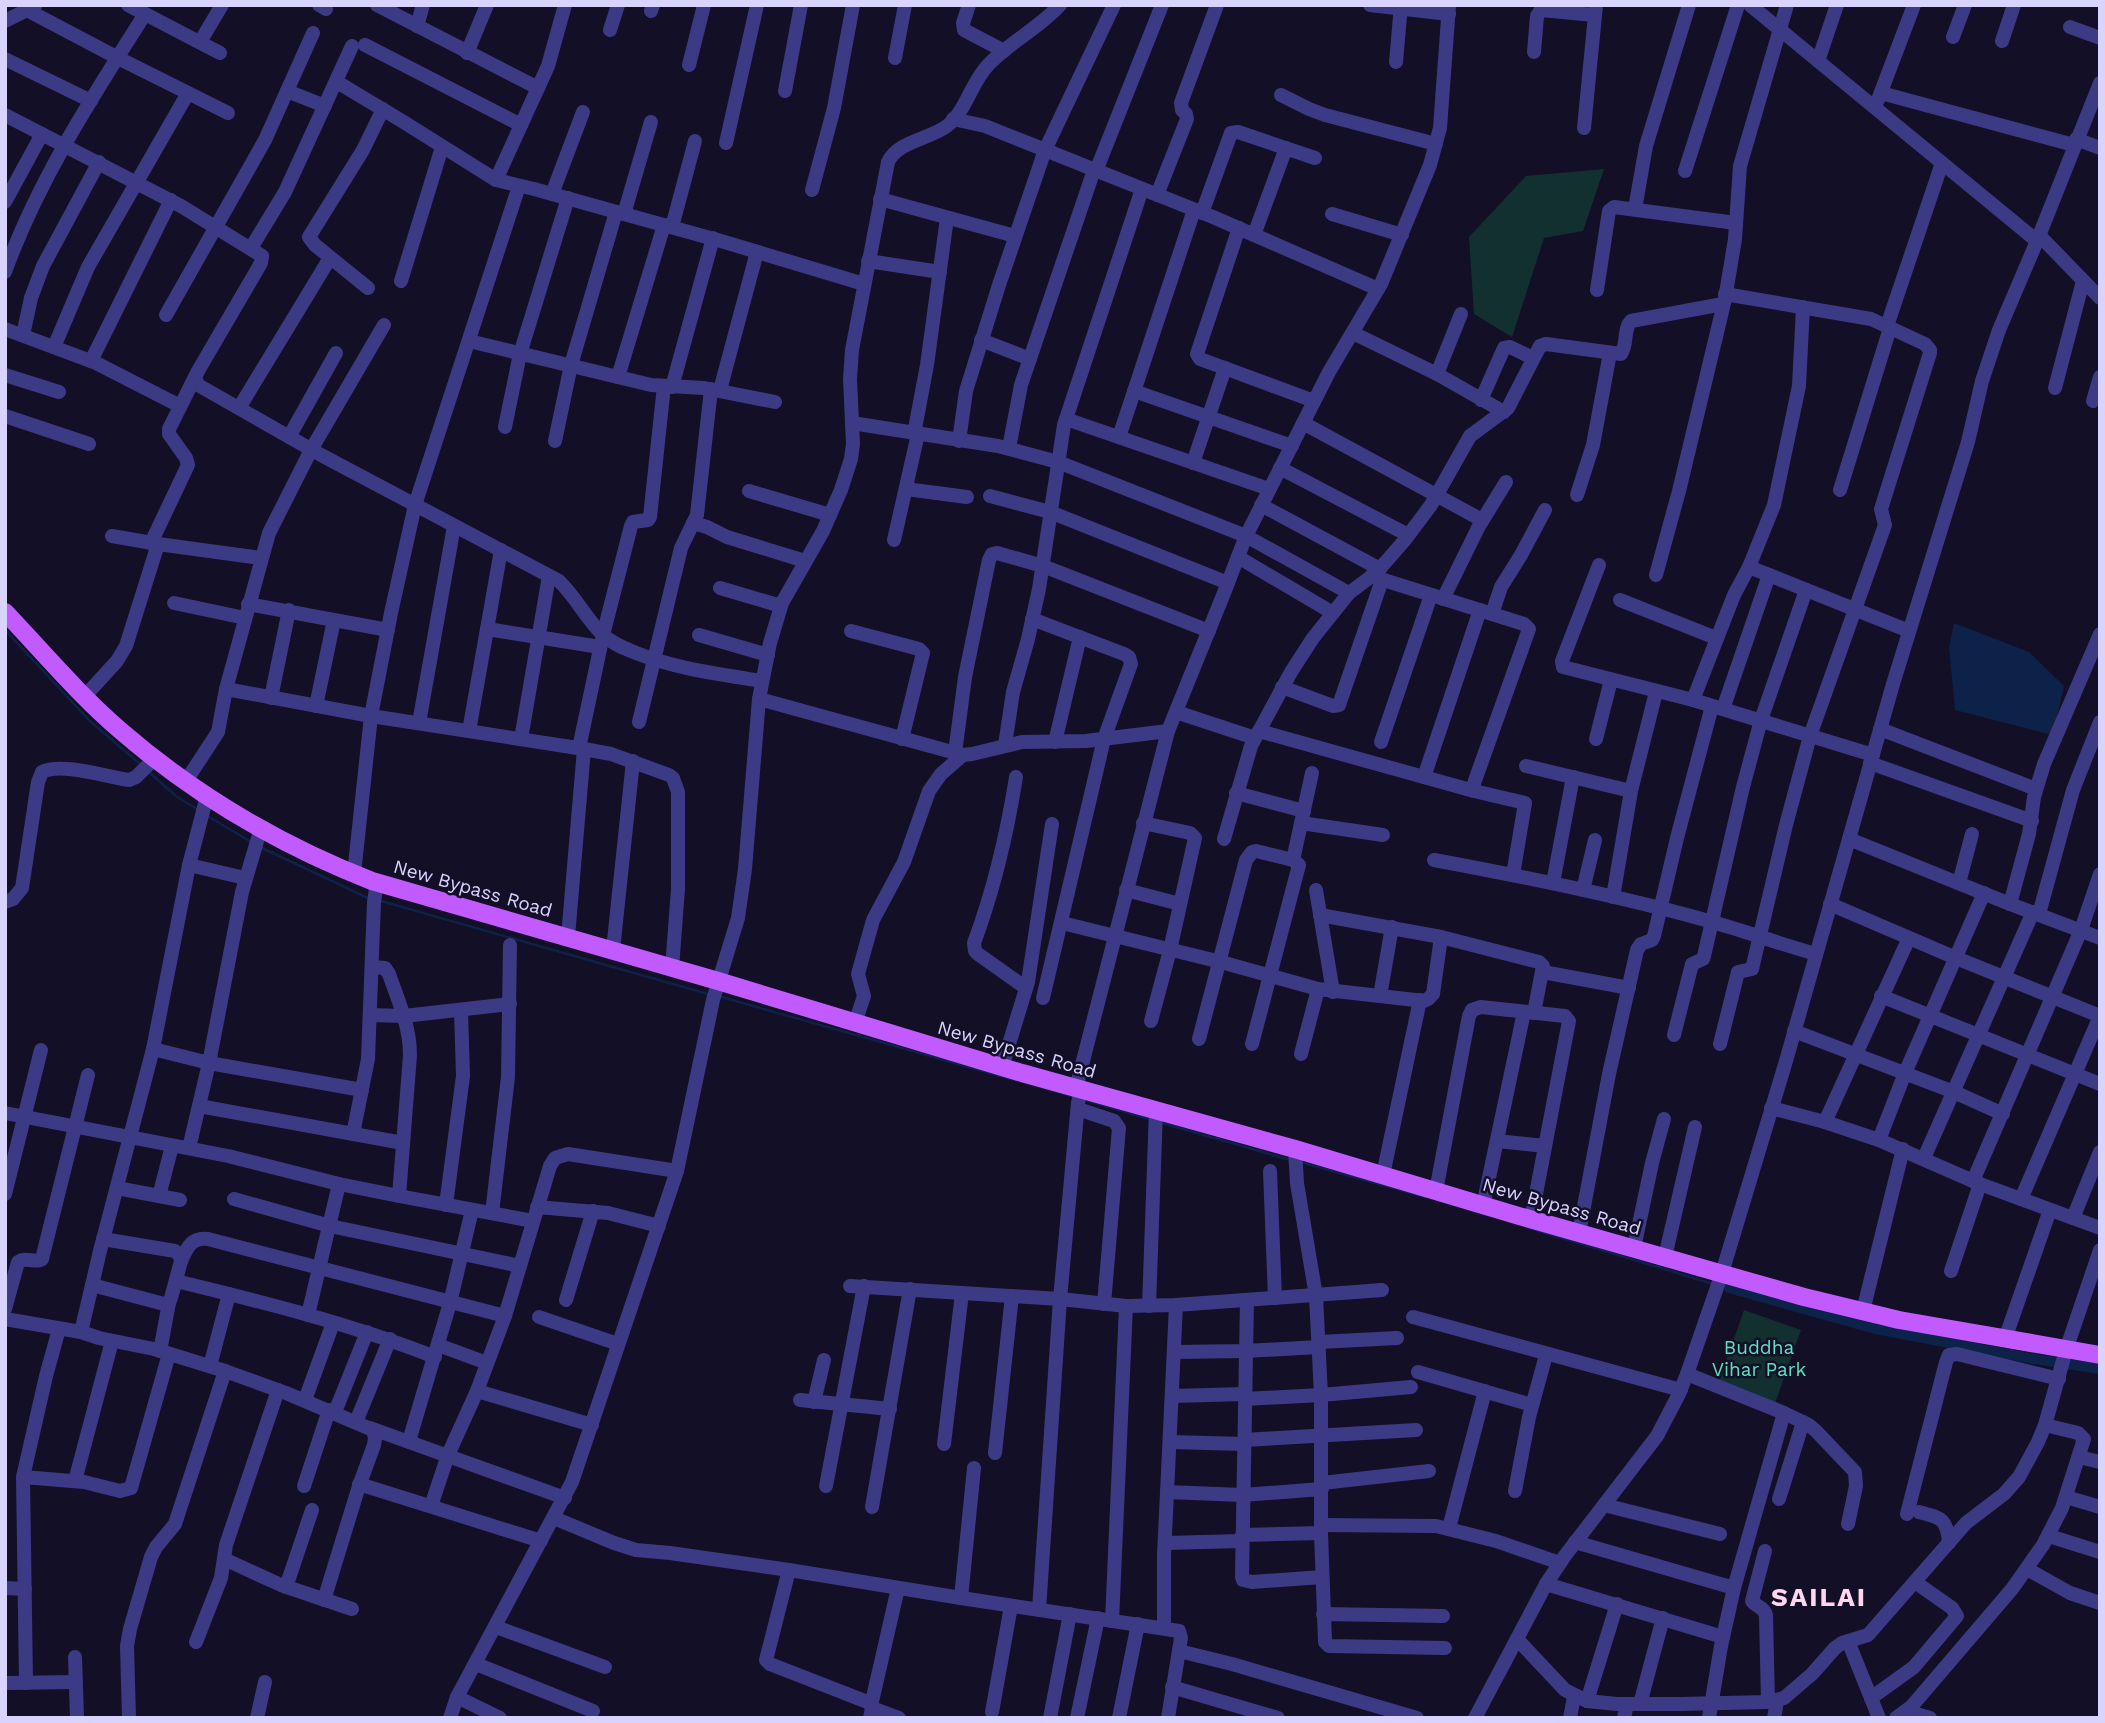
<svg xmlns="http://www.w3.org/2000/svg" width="2105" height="1723" viewBox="0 0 2105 1723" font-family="'Work Sans',sans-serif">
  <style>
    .green { fill: #12302f }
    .water { fill: #0c2248 }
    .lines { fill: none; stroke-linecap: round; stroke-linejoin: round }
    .stream { stroke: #0c2248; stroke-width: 2.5 }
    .canal { stroke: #0c2248; stroke-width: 10 }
    .minor { stroke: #3d3a85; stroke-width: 14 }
    .major { stroke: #c25bff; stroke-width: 18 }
    .labels { text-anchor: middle; stroke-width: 5; stroke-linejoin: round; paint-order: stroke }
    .street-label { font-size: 19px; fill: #d9d4ff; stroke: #130f26 }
    .park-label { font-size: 19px; fill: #5fe0c0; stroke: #130f26 }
    .district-label { font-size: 26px; font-weight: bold; letter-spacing: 2px; fill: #ffd6f0; stroke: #130f26 }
  </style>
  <rect width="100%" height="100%" fill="#130f26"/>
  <g class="green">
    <polygon points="1604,169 1583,231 1544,238 1512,337 1474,314 1469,237 1526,176"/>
    <polygon points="1744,1310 1801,1330 1774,1406 1717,1387"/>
  </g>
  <polygon class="water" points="1954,623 2029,652 2064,686 2053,735 1955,710 1949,647"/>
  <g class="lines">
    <g class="stream">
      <polyline points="5,630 89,720 141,765"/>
      <polyline points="149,772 177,797 197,809"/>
      <polyline points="206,815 251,842"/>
      <polyline points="260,847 368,898"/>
      <polyline points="381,901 708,994"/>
      <polyline points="718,996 1018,1081"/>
      <polyline points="1041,1087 1075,1097"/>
      <polyline points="1085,1100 1149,1119"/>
      <polyline points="1162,1123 1290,1160"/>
      <polyline points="1300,1162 1425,1197"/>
      <polyline points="1529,1228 1713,1284"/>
    </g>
    <polyline class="canal" points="1729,1288 1875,1329 2034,1359 2100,1369"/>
    <g class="minor">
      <polyline points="128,5 220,53"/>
      <polyline points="319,5 326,9"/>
      <polyline points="377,5 538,88"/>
      <polyline points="969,5 963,23 964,30 1004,51"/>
      <polyline points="1370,5 1449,14"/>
      <polyline points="1750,5 2037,241"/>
      <polyline points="27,10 118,58 228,113"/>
      <polyline points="651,11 653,5"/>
      <polyline points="5,21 35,6"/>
      <polyline points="417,26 423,5"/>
      <polyline points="2070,27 2100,38"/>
      <polyline points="610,30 618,5"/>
      <polyline points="1953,37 1965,5"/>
      <polyline points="2002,41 2014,5"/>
      <polyline points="200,42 222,5"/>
      <polyline points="365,45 521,125"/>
      <polyline points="1534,52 1537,16 1541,10 1594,15"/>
      <polyline points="467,53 487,5"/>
      <polyline points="895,58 905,5"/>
      <polyline points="5,59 91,101"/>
      <polyline points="1818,61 1837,5"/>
      <polyline points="1396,62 1401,5"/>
      <polyline points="689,65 704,5"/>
      <polyline points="337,82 402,121 496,180 534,189 721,241 864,284"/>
      <polyline points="287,91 325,106"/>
      <polyline points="785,91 801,5"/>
      <polyline points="1881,93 2074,145"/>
      <polyline points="1281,95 1309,109 1325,115 1436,144"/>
      <polyline points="1878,100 1914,5"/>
      <path d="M 5,115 L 181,206 L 262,256 L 261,263 L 198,371 L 195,377 L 198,385 L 321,455 L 559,581 C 576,597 586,619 603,635 C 613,644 624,648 636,653 C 677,669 719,674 762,681"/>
      <polyline points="953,119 985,126 1213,217 1378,289"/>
      <polyline points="1584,128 1596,5"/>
      <polyline points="2076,139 2100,148"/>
      <polyline points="726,143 757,5"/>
      <polyline points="1096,171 1162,5"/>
      <polyline points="1685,171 1738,5"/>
      <polyline points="496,180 548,66 565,5"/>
      <polyline points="812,190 834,108 853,5"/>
      <polyline points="552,194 583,112"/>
      <polyline points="1157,195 1187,119 1186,114 1182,110 1181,103 1217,5"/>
      <polyline points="880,199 1015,236"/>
      <polyline points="5,202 42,134"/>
      <polyline points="1635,209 1646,146 1689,5"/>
      <polyline points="1202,213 1231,133 1238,132 1315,158"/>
      <polyline points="624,214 651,122"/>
      <polyline points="1332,214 1402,235"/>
      <polyline points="672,227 695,141"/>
      <polyline points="1239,228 1197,354 1200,359 1314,401"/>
      <polyline points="1254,235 1286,148"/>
      <polyline points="2039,235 2100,298"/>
      <polyline points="251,248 285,192 352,46"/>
      <polyline points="868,261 940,272"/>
      <path d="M 5,272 C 38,180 93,96 145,14"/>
      <polyline points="401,281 442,147"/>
      <polyline points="368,288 315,245 309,237 363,150 383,109"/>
      <polyline points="1597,290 1609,211 1614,207 1736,223"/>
      <polyline points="166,315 265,140 313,33"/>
      <polyline points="1887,326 1942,163"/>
      <polyline points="5,329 96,363 180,406"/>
      <polyline points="1353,333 1437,374 1504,412"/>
      <polyline points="23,335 31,298 43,266 99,162"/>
      <polyline points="981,340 1030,359"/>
      <polyline points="469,341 651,385 704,388 775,402"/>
      <polyline points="54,347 88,267 188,93"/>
      <polyline points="91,361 171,200"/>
      <polyline points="1437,374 1461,314"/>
      <polyline points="5,375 59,392"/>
      <polyline points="618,377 664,225"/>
      <polyline points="672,387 713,238"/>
      <polyline points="2055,388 2083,281"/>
      <polyline points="720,390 757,252"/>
      <polyline points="1134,391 1292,446"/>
      <polyline points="1481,400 1504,348 1510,347 1533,358"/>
      <polyline points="2093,401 2100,377"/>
      <polyline points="239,408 330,258"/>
      <polyline points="5,416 89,444"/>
      <polyline points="1066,419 1269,489"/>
      <polyline points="852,423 998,446 1058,462 1246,536 1349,593"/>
      <polyline points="1303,423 1482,520"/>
      <polyline points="505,427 520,354 568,198"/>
      <polyline points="914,434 927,365 947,218"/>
      <polyline points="289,437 336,353"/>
      <polyline points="1119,437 1194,210"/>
      <polyline points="555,441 571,365 616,212"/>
      <polyline points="959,441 966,391 999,285 1045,150 1114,5"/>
      <polyline points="1009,448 1021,385 1094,170"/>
      <polyline points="1193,463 1225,368"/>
      <polyline points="1280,468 1408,535"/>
      <polyline points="906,489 967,497"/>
      <polyline points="1840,490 1890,328"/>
      <polyline points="749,491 830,515"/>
      <polyline points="1577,495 1593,445 1610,353"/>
      <polyline points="990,496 1050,512 1228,583"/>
      <polyline points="1261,505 1380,569"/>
      <polyline points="693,523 707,527 727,537 805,561"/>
      <polyline points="112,536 158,544 261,558"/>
      <polyline points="894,540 918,434"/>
      <polyline points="151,543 188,465 186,458 169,434 169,429 195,377"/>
      <polyline points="1238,557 1333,613"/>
      <polyline points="1599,565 1562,661 1563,667 1693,700 1873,755"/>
      <polyline points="1749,567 1909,631"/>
      <polyline points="1656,575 1679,491 1725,299 1735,239 1740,166 1787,5"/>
      <polyline points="1371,576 1524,624 1529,629 1472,789 1474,791 1525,803 1513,875"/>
      <polyline points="720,588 781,606"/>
      <polyline points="1443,599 1479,526 1506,482"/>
      <polyline points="1620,600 1716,638"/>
      <polyline points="174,603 245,618"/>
      <polyline points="248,604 388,630"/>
      <polyline points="1492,614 1501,587 1521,555 1545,510"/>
      <polyline points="1032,619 1124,654 1129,657 1131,664 1104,739 1043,998"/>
      <polyline points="487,629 600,647"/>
      <polyline points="851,631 919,649 923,653 902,739"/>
      <polyline points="699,635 768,655"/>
      <polyline points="1282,687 1333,706 1339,705 1382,580"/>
      <polyline points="226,689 371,716 584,749 611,754 669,775 673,778 678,792 678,889 672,968"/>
      <polyline points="85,696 117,661 126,646 158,544"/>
      <polyline points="271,698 289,610"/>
      <polyline points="759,699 963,755 972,754 1022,742 1086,741 1168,731"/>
      <polyline points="1693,700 1734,595 1749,567 1774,505 1799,386 1803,307"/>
      <polyline points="316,706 334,620"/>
      <polyline points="1723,709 1769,575"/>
      <polyline points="1176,712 1255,738"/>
      <polyline points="639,722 681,548 697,515 711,389"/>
      <polyline points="419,723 454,526"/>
      <polyline points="1880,729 2036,789"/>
      <polyline points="469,731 501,550"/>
      <polyline points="1259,731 1474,791"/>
      <polyline points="521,739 549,576"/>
      <polyline points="1596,739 1611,680"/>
      <polyline points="1055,742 1080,637"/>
      <polyline points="1381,742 1431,595"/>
      <polyline points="1005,745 1013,692 1028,639 1039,589 1064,425 1142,189"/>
      <polyline points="579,748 603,635 631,526 633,522 648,520 650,517 664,386"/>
      <polyline points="955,753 965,677 989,560 992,554 997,553 1043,566 1209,631"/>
      <polyline points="1870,763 2032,821"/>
      <polyline points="1526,766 1631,791"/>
      <path d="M 1016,777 C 1007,834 994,889 974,943 L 975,951 L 978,954 L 1026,988"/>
      <polyline points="1424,777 1480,610"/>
      <polyline points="186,781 218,732 226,689 269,533 311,450 384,325"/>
      <polyline points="1236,793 1304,811"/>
      <polyline points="1143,823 1190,833 1195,838 1170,950 1151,1021"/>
      <polyline points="1301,823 1383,835"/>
      <path d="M 1224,839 L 1251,746 L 1291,672 L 1313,638 L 1349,593 L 1376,573 L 1404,541 L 1431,505 L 1470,436 L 1508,408 L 1540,346 L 1546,344 L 1621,354 C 1628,344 1623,329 1631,321 L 1723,304"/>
      <polyline points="1849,839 2010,904 2100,938"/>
      <polyline points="1293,860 1312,773"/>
      <path d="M 1434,860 C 1526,877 1619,896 1709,921 C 1745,931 1780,944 1816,954"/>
      <polyline points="189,865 245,878"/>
      <polyline points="354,874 371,716 391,613 415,505 519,186"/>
      <polyline points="1553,883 1573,777"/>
      <polyline points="1959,883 1972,834"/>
      <polyline points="1126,890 1180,904"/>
      <polyline points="1316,890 1333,992"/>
      <polyline points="1583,890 1595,840"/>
      <polyline points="1613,897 1631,791 1656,692"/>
      <path d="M 5,902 L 13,899 L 22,888 L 38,782 L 42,772 C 61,762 107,777 129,780 L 136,777 L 154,759"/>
      <polyline points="1830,904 1956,958 2100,1016"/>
      <polyline points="2010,904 2029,834 2034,797 2044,764 2100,634"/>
      <polyline points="2039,914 2073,790 2100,722"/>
      <polyline points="1320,915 1441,937 1539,962 1543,966 1534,1013"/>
      <polyline points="1062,923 1221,962 1318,989 1424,1001 1428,999 1433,994 1441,937"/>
      <polyline points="568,937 584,749"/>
      <polyline points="613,950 633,761"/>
      <path d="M 372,967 L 385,968 L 389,974 C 398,1000 410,1026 410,1055 L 399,1196"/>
      <polyline points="1543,972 1629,988"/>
      <polyline points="1380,996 1392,927"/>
      <polyline points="1881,996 2100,1084"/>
      <polyline points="370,1015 404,1016 510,1004"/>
      <polyline points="855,1023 864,996 858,974 873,920 904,862 929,791 941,774 963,755"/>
      <polyline points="1794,1031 1954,1092 2003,1114"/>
      <polyline points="1674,1035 1692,964 1703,959 1704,956 1743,787 1761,720 1806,590"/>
      <polyline points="1199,1039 1246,860 1252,852 1256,851 1293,860 1299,865 1252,1044"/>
      <polyline points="1720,1044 1738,972 1752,969 1786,825 1810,736 1885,525 1881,509 1930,353 1930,350 1925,344 1871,319 1725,294"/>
      <polyline points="153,1049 209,1063 362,1090"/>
      <polyline points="1301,1054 1318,989"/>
      <polyline points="1002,1067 1028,982 1052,824"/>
      <polyline points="1076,1088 1168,731 1224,593 1246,536 1329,372 1381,284 1430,165 1440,128 1449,5"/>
      <polyline points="199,1106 403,1143"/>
      <polyline points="1771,1108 1825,1122 1879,1140 1980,1184 2100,1228"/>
      <polyline points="1078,1109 1114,1121 1119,1128 1104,1304"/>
      <polyline points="5,1113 228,1156 339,1184 399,1196 533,1221"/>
      <polyline points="1825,1122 1909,938"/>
      <polyline points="353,1134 368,1059 374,902 377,882"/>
      <polyline points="1879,1140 1905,1073 1984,893"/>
      <polyline points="1497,1141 1545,1146"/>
      <polyline points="189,1148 209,1063 242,892 261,828"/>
      <polyline points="1295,1149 1297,1183 1316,1296 1321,1395 1321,1533 1325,1642 1329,1646 1445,1648"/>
      <polyline points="1924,1158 2033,912"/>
      <polyline points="1270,1171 1275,1298"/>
      <polyline points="1383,1175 1420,1000"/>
      <polyline points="1973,1181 2081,930 2100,874"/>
      <polyline points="117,1188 180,1200"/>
      <polyline points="1436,1191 1469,1016 1472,1010 1481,1007 1565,1016 1569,1021 1531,1220"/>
      <polyline points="5,1194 41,1050"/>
      <polyline points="159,1196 172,1146"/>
      <polyline points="234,1199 330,1226 520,1266"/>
      <polyline points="2021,1199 2100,1016"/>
      <polyline points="446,1205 463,1076 461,1010"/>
      <polyline points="1483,1206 1524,1012"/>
      <polyline points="537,1207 608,1213 659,1226"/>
      <polyline points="492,1213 508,1077 510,945"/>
      <polyline points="2073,1218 2100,1152"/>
      <polyline points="1579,1233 1609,1074 1637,950 1641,944 1652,940 1654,936 1677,838 1712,706"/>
      <polyline points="1634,1248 1652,1163 1664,1119"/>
      <polyline points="1665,1257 1695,1127"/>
      <path d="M 181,1261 C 187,1248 191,1237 208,1239 L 505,1316"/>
      <polyline points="1951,1271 1980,1184"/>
      <path d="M 176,1281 C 263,1302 351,1324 435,1357"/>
      <polyline points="92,1285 168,1305 171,1298 181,1261 180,1256 175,1251 103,1239"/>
      <polyline points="850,1286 1060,1299 1126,1306 1176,1305 1382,1290"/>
      <polyline points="566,1300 593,1211"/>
      <polyline points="1247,1300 1242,1577 1243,1580 1252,1582 1322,1577"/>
      <polyline points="1149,1306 1156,1110"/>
      <path d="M 5,1309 L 18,1262 C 26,1256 35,1264 42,1259 L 88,1075"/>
      <polyline points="1863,1311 1903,1149"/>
      <polyline points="308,1315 339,1184"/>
      <polyline points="539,1317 618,1344"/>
      <polyline points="1413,1317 1681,1390"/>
      <polyline points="5,1319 81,1332 99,1338 154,1349 225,1371 286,1393 373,1430 375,1438 374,1445 359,1486 324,1600"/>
      <polyline points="81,1332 100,1251 153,1049 189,865 207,796"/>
      <polyline points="2005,1339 2050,1210"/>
      <polyline points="1319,1342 1397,1338"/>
      <polyline points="438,1345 487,1363"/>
      <polyline points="160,1351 169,1303"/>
      <polyline points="1174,1352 1246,1351 1319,1347"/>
      <polyline points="210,1366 229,1294"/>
      <polyline points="1418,1372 1532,1405"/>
      <polyline points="1687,1374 1784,1413 1809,1425 1816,1431 1855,1472 1856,1486 1848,1524"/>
      <polyline points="477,1391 592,1425"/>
      <polyline points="1172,1396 1245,1394"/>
      <polyline points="1245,1399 1321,1395 1411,1387"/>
      <polyline points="305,1400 333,1323"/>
      <polyline points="800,1400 890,1409"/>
      <polyline points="814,1402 824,1360"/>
      <polyline points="335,1412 367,1332"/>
      <polyline points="356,1422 390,1339"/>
      <polyline points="370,1428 565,1498"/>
      <polyline points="1244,1440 1416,1430"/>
      <polyline points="409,1441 450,1303 472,1210"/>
      <polyline points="1170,1442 1244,1444"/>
      <polyline points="944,1444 962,1293"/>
      <polyline points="995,1453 1012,1296"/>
      <polyline points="2079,1457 2100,1462"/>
      <polyline points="23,1477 84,1482 120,1491 131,1488 169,1354"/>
      <polyline points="75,1481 112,1341"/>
      <polyline points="1322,1483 1429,1471"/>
      <polyline points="359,1484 541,1541"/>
      <polyline points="304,1486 329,1410"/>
      <polyline points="826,1486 864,1286"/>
      <polyline points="1515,1491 1529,1417 1546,1355"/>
      <polyline points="1167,1492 1242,1495 1322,1489"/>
      <polyline points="2066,1497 2100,1507"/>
      <polyline points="1779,1499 1803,1422"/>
      <polyline points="1604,1505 1720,1534"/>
      <polyline points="431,1506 448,1455 477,1391 505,1316 550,1166 555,1158 568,1154 677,1171"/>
      <polyline points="872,1507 910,1289"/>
      <path d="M 1919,1512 C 1941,1518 1947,1518 1949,1543"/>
      <polyline points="1907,1514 1946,1362 1949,1355 1957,1354 2059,1379"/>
      <polyline points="554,1518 614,1543 636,1550 670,1553 789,1570 961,1598 1179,1631 1181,1638 1168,1718"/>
      <polyline points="1321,1525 1436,1526 1496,1541 1560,1563"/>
      <polyline points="1449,1528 1485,1391"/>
      <polyline points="1242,1535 1321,1533"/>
      <polyline points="2049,1536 2100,1552"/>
      <polyline points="1575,1542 1734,1588"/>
      <polyline points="1165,1543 1241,1541"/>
      <path d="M 1765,1551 L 1752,1601 C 1756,1607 1764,1606 1766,1615 L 1768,1702"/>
      <polyline points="224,1559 281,1585 352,1609"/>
      <polyline points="2027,1569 2070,1593 2100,1603"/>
      <polyline points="789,1570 766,1660 770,1664 870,1703 872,1708 870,1718"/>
      <polyline points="1546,1584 1723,1637"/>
      <polyline points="286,1587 312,1510"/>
      <polyline points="5,1588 25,1589"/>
      <polyline points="961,1598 974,1468"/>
      <polyline points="1039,1610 1060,1299 1078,1103 1081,1090"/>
      <polyline points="1323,1614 1443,1616"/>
      <polyline points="1112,1621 1126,1306"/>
      <polyline points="496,1627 605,1667"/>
      <polyline points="1164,1628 1164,1555 1176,1305"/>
      <polyline points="1517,1639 1565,1690 1587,1701 1617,1704 1680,1704 1768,1702 1784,1698 1812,1674 1835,1648 1842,1643 1868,1635 1966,1523 2004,1494 2019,1477 2038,1442 2045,1425 2066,1350 2100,1250"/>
      <polyline points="1848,1641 1879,1718"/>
      <polyline points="196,1642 221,1578 226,1545 278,1390"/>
      <polyline points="1179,1651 1232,1664 1417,1718"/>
      <polyline points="75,1657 77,1718"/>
      <polyline points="476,1664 593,1711"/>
      <polyline points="7,1683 76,1682"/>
      <polyline points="26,1683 23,1477 46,1376 59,1329"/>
      <polyline points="1172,1687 1278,1718"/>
      <polyline points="457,1697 500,1718"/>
      <polyline points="1871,1698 1914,1667 1957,1616 1952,1608 1915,1582"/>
      <polyline points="1587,1701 1617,1604"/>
      <polyline points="1640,1704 1663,1618"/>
      <polyline points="871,1706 898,1588"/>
      <polyline points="872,1708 899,1718"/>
      <polyline points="1906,1711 1930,1718"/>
      <polyline points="992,1712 1011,1606"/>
      <polyline points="129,1718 127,1646 130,1629 151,1557 156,1547 175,1524 225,1371"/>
      <polyline points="257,1718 265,1682"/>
      <path d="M 450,1718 L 457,1697 L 572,1482 L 677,1171 L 713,1000 L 738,918 L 745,869 L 759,699 L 770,643 L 782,603 L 823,531 L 841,490 L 851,459 L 853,444 L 850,379 L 852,350 L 888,162 C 898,141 930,139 947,126 C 967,110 971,82 989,64 C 1010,42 1039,28 1060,5"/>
      <polyline points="1050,1718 1070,1614"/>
      <polyline points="1077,1718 1098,1618"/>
      <polyline points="1119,1718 1138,1624"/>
      <polyline points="1475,1718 1546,1584 1564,1557 1657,1436 1679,1394 1687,1374 1722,1273 1786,1061 1893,684 1968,442 1982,381 1999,330 2037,241 2100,83"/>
      <polyline points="1570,1718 1574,1697"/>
      <polyline points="1624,1718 1627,1704"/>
      <polyline points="1709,1718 1721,1646 1734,1588 1784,1413"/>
      <polyline points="1774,1718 1777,1701"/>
      <polyline points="1896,1718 1911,1707 2012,1589 2043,1545 2062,1508 2084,1439 2078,1433 2045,1425"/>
    </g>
    <path class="major" d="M 5,612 C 43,652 79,695 121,731 C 195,795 280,845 372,881 L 718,981 L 1022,1073 L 1295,1149 L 1519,1216 L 1804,1297 L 1899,1320 L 2100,1355"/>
  </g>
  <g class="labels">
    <g class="street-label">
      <text transform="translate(473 888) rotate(16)" y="7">New Bypass Road</text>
      <text transform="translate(1017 1049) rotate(16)" y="7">New Bypass Road</text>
      <text transform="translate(1562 1206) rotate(16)" y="7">New Bypass Road</text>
    </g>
    <g class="park-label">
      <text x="1759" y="1354">Buddha<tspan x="1759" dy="22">Vihar Park</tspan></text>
    </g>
    <g class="district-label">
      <text x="1819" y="1606">SAILAI</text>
    </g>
  </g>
  <rect width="2105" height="1723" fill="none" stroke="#d9d4ff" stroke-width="14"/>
</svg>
